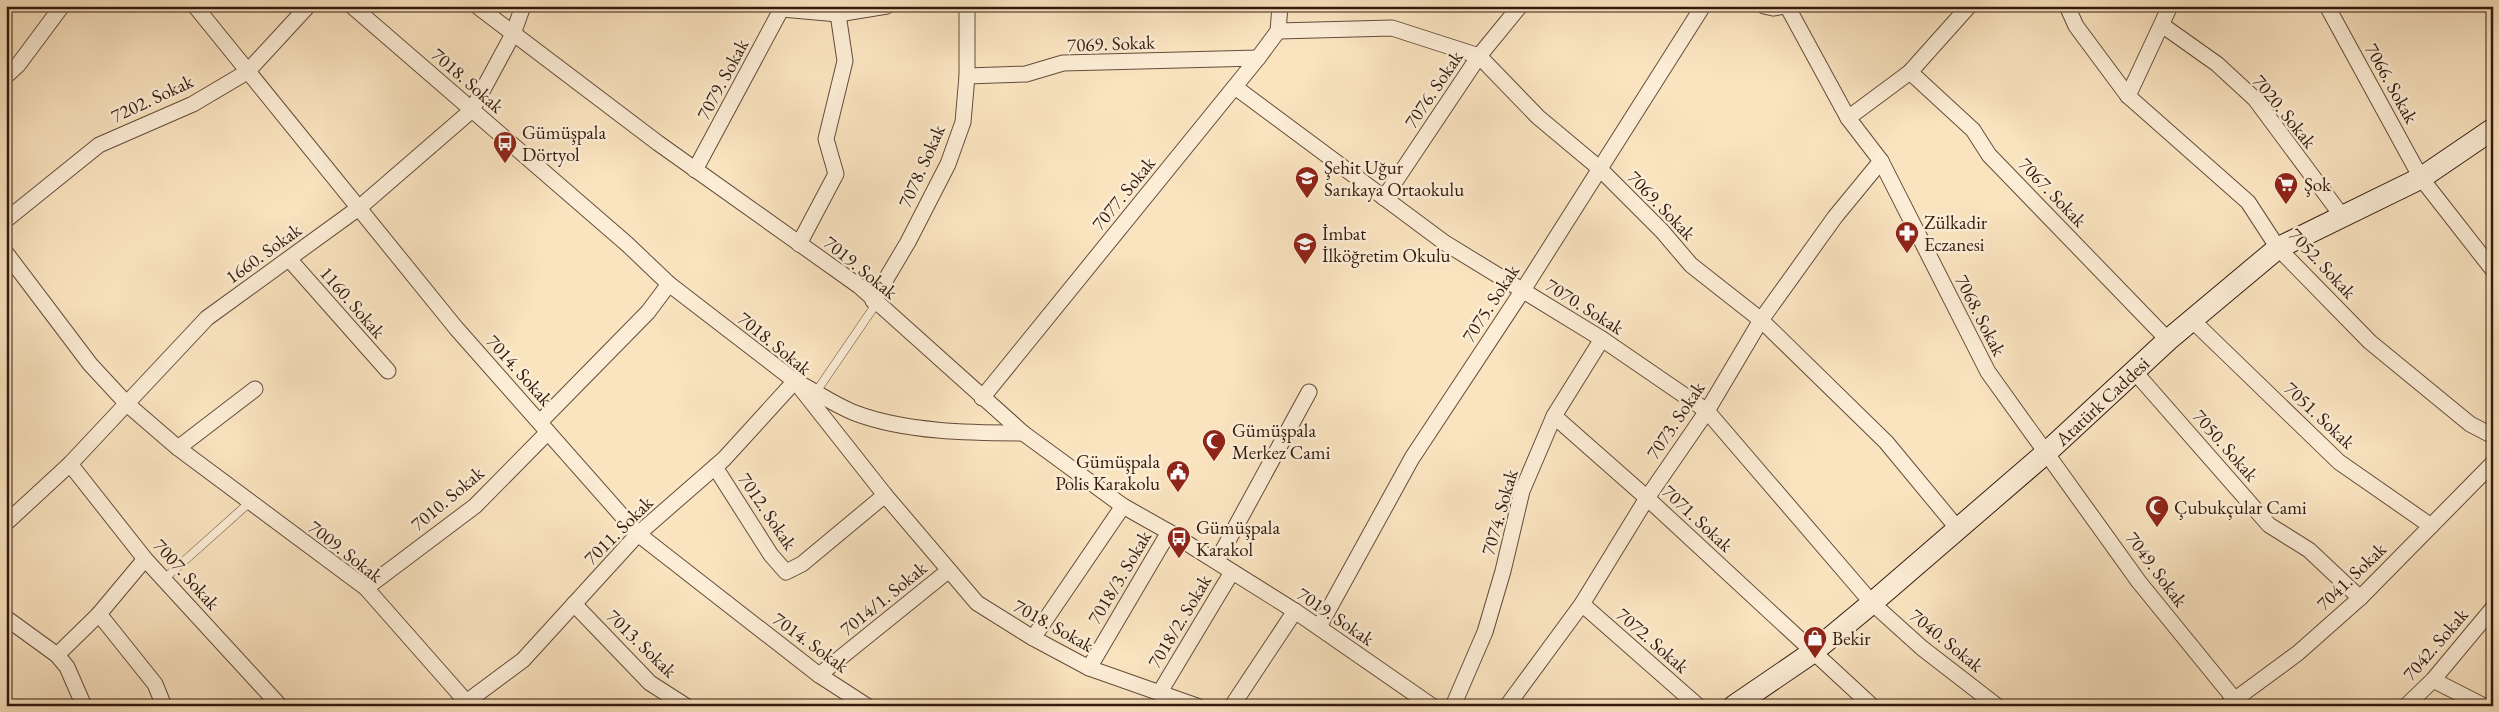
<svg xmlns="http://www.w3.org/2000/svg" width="2499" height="712" viewBox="0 0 2499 712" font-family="'EB Garamond',serif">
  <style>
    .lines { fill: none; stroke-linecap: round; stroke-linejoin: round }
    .service-casing { stroke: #654c3a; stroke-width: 9 }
    .minor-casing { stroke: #654c3a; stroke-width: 17 }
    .secondary-casing { stroke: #331a0e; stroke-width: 23 }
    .service { stroke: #fcedd6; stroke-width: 8 }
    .minor { stroke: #fcedd6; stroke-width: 15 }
    .secondary { stroke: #fcedd6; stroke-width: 21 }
    .labels { text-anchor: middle; stroke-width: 5; stroke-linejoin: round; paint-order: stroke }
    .street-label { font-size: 19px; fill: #331a0e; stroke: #fcedd6 }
    .poi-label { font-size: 19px; fill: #331a0e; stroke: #fcedd6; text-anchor: start }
  </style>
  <rect width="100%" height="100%" fill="#fae4c0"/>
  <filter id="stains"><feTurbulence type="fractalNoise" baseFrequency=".004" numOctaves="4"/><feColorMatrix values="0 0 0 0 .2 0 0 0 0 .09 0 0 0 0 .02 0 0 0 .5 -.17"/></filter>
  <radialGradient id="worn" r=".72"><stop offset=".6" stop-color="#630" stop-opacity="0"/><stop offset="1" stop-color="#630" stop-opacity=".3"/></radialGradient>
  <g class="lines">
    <g class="service-casing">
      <g id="service">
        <polyline points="816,392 876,304"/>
        <polyline points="164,579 250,502"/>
      </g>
    </g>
    <g class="minor-casing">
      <g id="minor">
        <polyline points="195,6 456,328 638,534 819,675 867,706"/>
        <polyline points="352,6 627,244 669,284 795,381 885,495 977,603 1033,638 1089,668 1197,706"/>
        <polyline points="477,6 658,143 859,286 1023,433 1123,506 1169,532 1295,611 1432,706"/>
        <polyline points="776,6 782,9 838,14 887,6"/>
        <polyline points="1764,6 1773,8 1785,6"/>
        <polyline points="1787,6 1848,118 1881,161 1988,372 2139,582 2240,706"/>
        <polyline points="2067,6 2076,26 2128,96 2248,202 2278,248 2370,342 2470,424 2493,436"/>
        <polyline points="2327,6 2421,178 2493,270"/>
        <polyline points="2162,25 2217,64 2255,99 2342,216"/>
        <polyline points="1278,31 1392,28 1479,56 1538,117 1599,168 1662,231 1691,265 1761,320 1886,442 1958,529"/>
        <polyline points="1910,72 1973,130 1989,155 2168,340"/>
        <polyline points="6,76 18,65 62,6"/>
        <polyline points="967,76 1026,74 1063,63 1258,58"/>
        <polyline points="1235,87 1445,243 1602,339 1707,411 1872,603 1922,648 1997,706"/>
        <polyline points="2128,96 2170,6"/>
        <polyline points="1848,118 1910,72 1969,6"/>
        <polyline points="695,170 783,6"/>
        <polyline points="1384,198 1479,56 1520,6"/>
        <polyline points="6,220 99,145 193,104 247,72 308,6"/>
        <polyline points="799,244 836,174 826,139 845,61 838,14"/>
        <polyline points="6,253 90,364 127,404 178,448 366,588 470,706"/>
        <polyline points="289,259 388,371"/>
        <polyline points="873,301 908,242 948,164 963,122 967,76 967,6"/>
        <polyline points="2192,320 2339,462 2431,526"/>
        <polyline points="2134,371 2269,525 2309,550 2360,598"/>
        <path d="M 801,384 C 819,394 837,406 855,413 C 905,432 970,433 1023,433"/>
        <polyline points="982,398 1258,58 1278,31 1280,6"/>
        <polyline points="1554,416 1647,498 1872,706"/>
        <polyline points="540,422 648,312 669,284"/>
        <polyline points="178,448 255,389"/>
        <polyline points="70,464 145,559 280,706"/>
        <polyline points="715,467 771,555 786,572 802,564 885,495"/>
        <polyline points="6,523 70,464 207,318 360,207 472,110 513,34 523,6"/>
        <polyline points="1217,561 1309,392"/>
        <polyline points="366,588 475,506 548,432"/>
        <polyline points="574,604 650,683 686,706"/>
        <polyline points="1582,604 1698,706"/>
        <polyline points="99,614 155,684 164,706"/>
        <polyline points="6,618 57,655 67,667 84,706"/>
        <polyline points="1319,627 1412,458 1523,290 1703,6"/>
        <polyline points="1033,638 1123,506"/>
        <polyline points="57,655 99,614 145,559"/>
        <polyline points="1089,668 1169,532"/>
        <polyline points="819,675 948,571"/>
        <polyline points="2433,680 2484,706"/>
        <polyline points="1160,692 1232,572"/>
        <polyline points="461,706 523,660 638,534 724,459 795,381"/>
        <polyline points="1232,706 1295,611"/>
        <polyline points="1453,706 1485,632 1503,571 1522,491 1554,416 1602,339"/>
        <polyline points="1507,706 1582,604 1647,498 1707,411 1761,320 1835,217 1881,161"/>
        <polyline points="2226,706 2298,653 2360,598 2493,463"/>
        <polyline points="2406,706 2433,680 2493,608"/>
      </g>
    </g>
    <g class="secondary-casing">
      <polyline id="secondary" points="1734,706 1813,652 1872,603 2047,452 2168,340 2278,248 2421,178 2493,129"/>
    </g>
    <use href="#service" class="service"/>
    <use href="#minor" class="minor"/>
    <use href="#secondary" class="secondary"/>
  </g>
  <defs>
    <g id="bus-pin" transform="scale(1.25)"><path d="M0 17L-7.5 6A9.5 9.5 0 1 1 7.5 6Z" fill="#8f2418" stroke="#fcedd6"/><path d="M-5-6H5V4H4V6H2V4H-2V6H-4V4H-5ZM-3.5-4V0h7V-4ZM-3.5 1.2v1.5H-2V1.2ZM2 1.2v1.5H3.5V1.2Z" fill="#fff"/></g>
    <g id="school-pin" transform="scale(1.25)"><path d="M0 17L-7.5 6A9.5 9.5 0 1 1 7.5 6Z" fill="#8f2418" stroke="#fcedd6"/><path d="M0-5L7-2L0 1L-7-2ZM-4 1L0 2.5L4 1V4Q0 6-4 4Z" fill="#fff"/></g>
    <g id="supermarket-pin" transform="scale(1.25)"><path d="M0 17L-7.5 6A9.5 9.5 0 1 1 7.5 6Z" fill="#8f2418" stroke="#fcedd6"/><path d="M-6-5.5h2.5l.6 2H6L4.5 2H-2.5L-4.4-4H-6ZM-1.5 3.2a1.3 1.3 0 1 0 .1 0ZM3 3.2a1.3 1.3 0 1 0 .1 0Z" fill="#fff"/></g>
    <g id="pharmacy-pin" transform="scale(1.25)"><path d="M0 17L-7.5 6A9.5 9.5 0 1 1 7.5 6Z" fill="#8f2418" stroke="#fcedd6"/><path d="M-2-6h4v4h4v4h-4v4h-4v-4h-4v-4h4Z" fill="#fff"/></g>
    <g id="mosque-pin" transform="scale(1.25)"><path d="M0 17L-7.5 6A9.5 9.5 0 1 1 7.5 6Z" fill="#8f2418" stroke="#fcedd6"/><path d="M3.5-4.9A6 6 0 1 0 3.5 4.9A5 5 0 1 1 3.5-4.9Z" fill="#fff"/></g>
    <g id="civic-pin" transform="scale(1.25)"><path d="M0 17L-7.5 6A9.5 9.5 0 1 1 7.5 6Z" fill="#8f2418" stroke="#fcedd6"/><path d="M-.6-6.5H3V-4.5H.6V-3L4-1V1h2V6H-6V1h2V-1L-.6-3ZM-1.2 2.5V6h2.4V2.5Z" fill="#fff"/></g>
    <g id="shop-pin" transform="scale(1.25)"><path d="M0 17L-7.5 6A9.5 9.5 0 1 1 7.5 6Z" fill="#8f2418" stroke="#fcedd6"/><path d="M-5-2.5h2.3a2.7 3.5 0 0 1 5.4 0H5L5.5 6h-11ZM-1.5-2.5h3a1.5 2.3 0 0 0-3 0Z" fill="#fff"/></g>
  </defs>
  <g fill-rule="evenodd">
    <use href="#bus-pin" x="505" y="143"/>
    <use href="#school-pin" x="1307" y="178"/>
    <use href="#supermarket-pin" x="2286" y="184"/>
    <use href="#pharmacy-pin" x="1907" y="233"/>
    <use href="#school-pin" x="1305" y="244"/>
    <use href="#mosque-pin" x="1214" y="441"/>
    <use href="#civic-pin" x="1178" y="472"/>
    <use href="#mosque-pin" x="2157" y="507"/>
    <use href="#bus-pin" x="1179" y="538"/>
    <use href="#shop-pin" x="1815" y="638"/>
  </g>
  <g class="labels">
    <g class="street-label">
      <text transform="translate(1111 43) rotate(-2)" y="7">7069. Sokak</text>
      <text transform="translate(722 79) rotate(-62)" y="7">7079. Sokak</text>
      <text transform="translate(468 80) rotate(41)" y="7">7018. Sokak</text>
      <text transform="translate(2392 83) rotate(61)" y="7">7066. Sokak</text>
      <text transform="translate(1433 89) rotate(-56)" y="7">7076. Sokak</text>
      <text transform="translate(152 98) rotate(-25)" y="7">7202. Sokak</text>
      <text transform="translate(2285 111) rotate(51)" y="7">7020. Sokak</text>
      <text transform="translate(921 166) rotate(-66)" y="7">7078. Sokak</text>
      <text transform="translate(2053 192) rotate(46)" y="7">7067. Sokak</text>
      <text transform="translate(1123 193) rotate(-51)" y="7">7077. Sokak</text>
      <text transform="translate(1662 205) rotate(46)" y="7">7069. Sokak</text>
      <text transform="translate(263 253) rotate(-36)" y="7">1660. Sokak</text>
      <text transform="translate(2323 263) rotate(47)" y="7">7052. Sokak</text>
      <text transform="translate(861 267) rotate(39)" y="7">7019. Sokak</text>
      <text transform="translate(353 302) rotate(49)" y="7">1160. Sokak</text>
      <text transform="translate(1490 303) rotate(-57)" y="7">7075. Sokak</text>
      <text transform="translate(1585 306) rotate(32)" y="7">7070. Sokak</text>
      <text transform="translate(1981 315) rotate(63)" y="7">7068. Sokak</text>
      <text transform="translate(775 343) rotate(39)" y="7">7018. Sokak</text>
      <text transform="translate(520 370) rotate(48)" y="7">7014. Sokak</text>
      <text transform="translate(2102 401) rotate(-43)" y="7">Atatürk Caddesi</text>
      <text transform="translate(2320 415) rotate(43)" y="7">7051. Sokak</text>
      <text transform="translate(1675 420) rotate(-56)" y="7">7073. Sokak</text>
      <text transform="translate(2226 445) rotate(49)" y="7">7050. Sokak</text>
      <text transform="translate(447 498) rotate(-40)" y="7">7010. Sokak</text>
      <text transform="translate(768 511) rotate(56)" y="7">7012. Sokak</text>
      <text transform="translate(1499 512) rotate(-74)" y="7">7074. Sokak</text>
      <text transform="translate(1698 518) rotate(43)" y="7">7071. Sokak</text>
      <text transform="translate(618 530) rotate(-45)" y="7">7011. Sokak</text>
      <text transform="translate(346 551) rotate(38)" y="7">7009. Sokak</text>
      <text transform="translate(2157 569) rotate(53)" y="7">7049. Sokak</text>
      <text transform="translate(187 574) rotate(48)" y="7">7007. Sokak</text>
      <text transform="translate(2351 576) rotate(-44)" y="7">7041. Sokak</text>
      <text transform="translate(1119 577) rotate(-59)" y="7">7018/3. Sokak</text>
      <text transform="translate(883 598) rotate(-39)" y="7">7014/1. Sokak</text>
      <text transform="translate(1336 616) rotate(34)" y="7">7019. Sokak</text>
      <text transform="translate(1179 621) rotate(-59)" y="7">7018/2. Sokak</text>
      <text transform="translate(1054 625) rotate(29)" y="7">7018. Sokak</text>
      <text transform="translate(1653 640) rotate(41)" y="7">7072. Sokak</text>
      <text transform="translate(1947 640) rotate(39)" y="7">7040. Sokak</text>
      <text transform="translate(811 642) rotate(36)" y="7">7014. Sokak</text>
      <text transform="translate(642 643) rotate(44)" y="7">7013. Sokak</text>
      <text transform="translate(2435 644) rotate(-49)" y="7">7042. Sokak</text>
    </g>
    <g class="poi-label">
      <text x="522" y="139">Gümüşpala<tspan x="522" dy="22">Dörtyol</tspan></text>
      <text x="1324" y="174">Şehit Uğur<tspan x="1324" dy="22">Sarıkaya Ortaokulu</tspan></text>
      <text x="2304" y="191">Şok</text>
      <text x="1924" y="229">Zülkadir<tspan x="1924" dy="22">Eczanesi</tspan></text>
      <text x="1322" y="240">İmbat<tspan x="1322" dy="22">İlköğretim Okulu</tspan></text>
      <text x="1232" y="437">Gümüşpala<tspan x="1232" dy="22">Merkez Cami</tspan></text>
      <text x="1160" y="468" text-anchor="end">Gümüşpala<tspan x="1160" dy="22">Polis Karakolu</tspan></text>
      <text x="2174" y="514">Çubukçular Cami</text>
      <text x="1196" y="534">Gümüşpala<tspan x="1196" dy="22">Karakol</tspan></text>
      <text x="1832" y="645">Bekir</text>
    </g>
  </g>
  <rect width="2499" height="712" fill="none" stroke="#fae4c0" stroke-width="25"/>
  <rect x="8" y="8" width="2484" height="697" fill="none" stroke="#331a0e" stroke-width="2.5"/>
  <rect x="12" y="12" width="2474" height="687" fill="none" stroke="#331a0e"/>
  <rect width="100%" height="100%" filter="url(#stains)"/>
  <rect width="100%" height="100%" fill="url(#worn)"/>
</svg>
